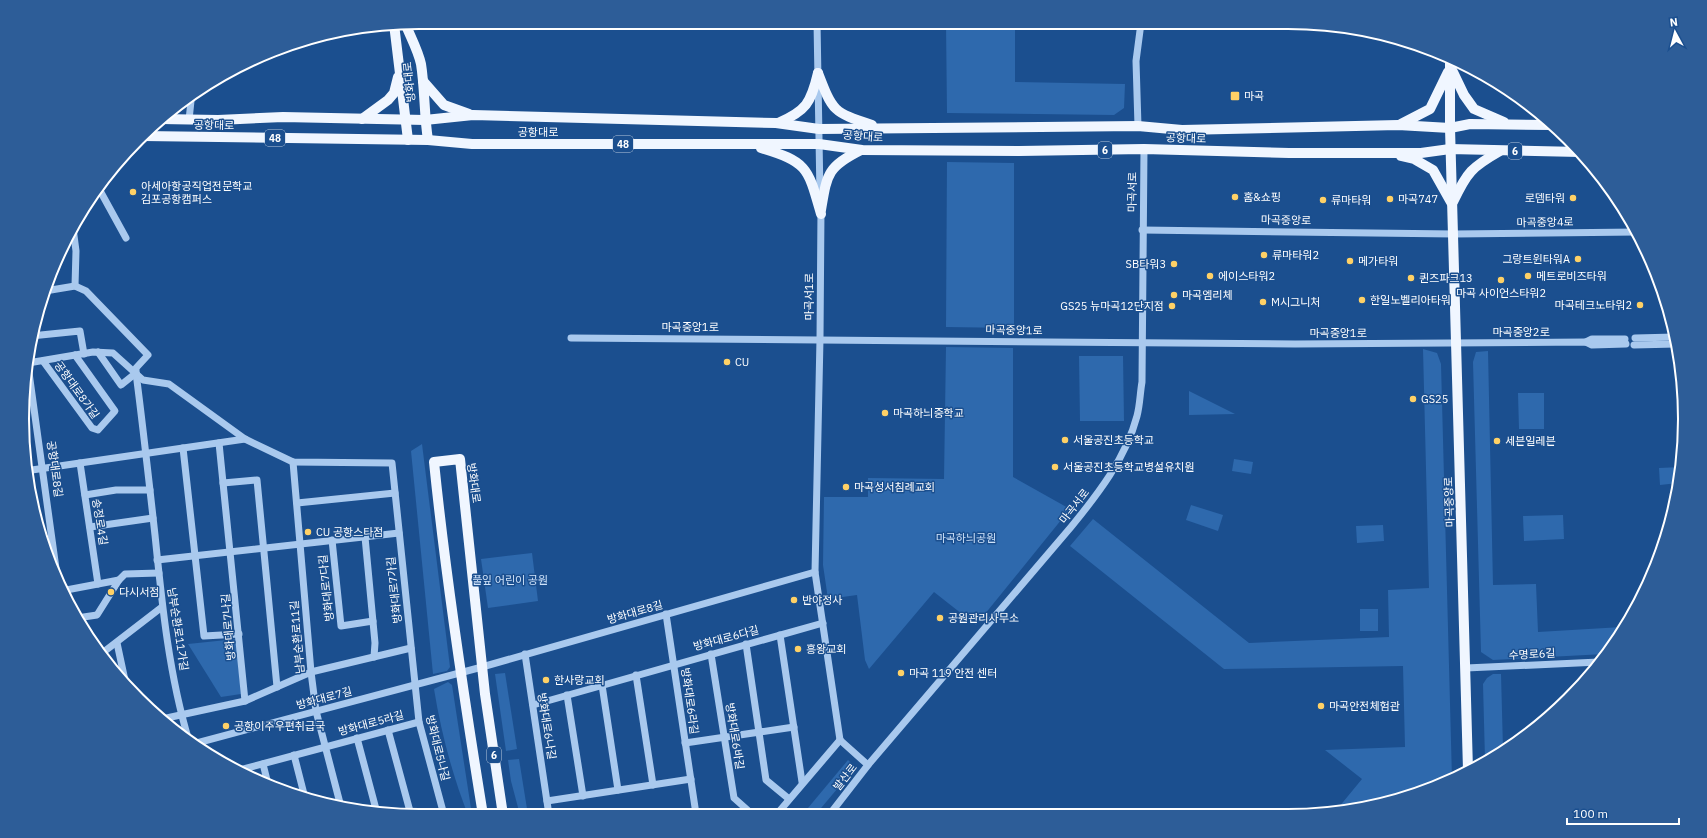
<svg xmlns="http://www.w3.org/2000/svg" width="1707" height="838" viewBox="0 0 1707 838" font-family="'IBM Plex Sans','Noto Sans KR',sans-serif">
  <style>
    .green { fill: #2e69ad }
    .lines { fill: none; stroke-linecap: round; stroke-linejoin: round }
    .minor { stroke: #a9c9ee; stroke-width: 7 }
    .major { stroke: #f0f6ff; stroke-width: 10 }
    .poi-dot { fill: #ffd166; stroke: #1b4f8f; stroke-width: 1.5 }
    .labels { text-anchor: middle; stroke-width: 3; stroke-linejoin: round; paint-order: stroke }
    .shield { fill: #1b4f8f; stroke: #bbcadd; stroke-width: 1 }
    .shield-label { font-size: 10px; font-weight: bold; fill: #fff }
    .street-label { font-size: 11px; fill: #fff; stroke: #1b4f8f }
    .poi-label { font-size: 11px; fill: #fff; stroke: #1b4f8f; text-anchor: start }
    .park-label { font-size: 11px; fill: #cfe3fa; stroke: #1b4f8f }
    .rim { fill: none; stroke: #fff; stroke-width: 2 }
  </style>
  <rect width="100%" height="100%" fill="#1b4f8f"/>
  <g class="green">
    <polygon points="946,23 1015,23 1015,82 1125,84 1124,108 1114,115 947,113"/>
    <polygon points="947,162 1014,163 1014,328 946,327"/>
    <polygon points="946,347 1013,348 1013,477 1070,509 976,625 934,592 869,669 865,660 857,595 828,599 823,565 824,497 868,497 868,478 944,479"/>
    <polygon points="1423,349 1437,353 1441,364 1452,779 1440,786 1334,813 1362,779 1325,750 1405,747 1403,666 1224,669 1070,546 1093,519 1249,643 1389,637 1388,590 1429,588"/>
    <polygon points="1488,351 1493,585 1536,584 1538,632 1622,627 1605,654 1493,660 1481,652 1473,362 1476,352"/>
    <polygon points="1079,356 1123,356 1124,421 1080,421"/>
    <polygon points="1189,391 1235,414 1189,415"/>
    <polygon points="1518,393 1544,393 1544,429 1519,429"/>
    <polygon points="422,444 450,667 447,671 433,674 411,451"/>
    <polygon points="1234,459 1253,462 1251,474 1232,471"/>
    <polygon points="1681,467 1678,483 1660,485 1659,468"/>
    <polygon points="1191,505 1223,515 1218,531 1186,520"/>
    <polygon points="1563,515 1564,539 1524,541 1523,516"/>
    <polygon points="1383,525 1384,541 1357,543 1356,526"/>
    <polygon points="532,553 538,601 488,608 481,559"/>
    <rect x="1360" y="609" width="18" height="22"/>
    <polygon points="236,639 241,694 221,697 188,644"/>
    <polygon points="505,673 517,749 506,751 495,674"/>
    <polygon points="1493,674 1501,674 1503,749 1485,760 1483,684 1487,678"/>
    <path d="M 448,682 L 452,685 L 472,815 L 468,815 C 452,774 441,732 434,689 Z"/>
    <polygon points="519,759 528,815 520,815 511,781 508,760"/>
    <polygon points="848,760 853,765 854,769 816,814 803,814"/>
  </g>
  <g class="lines">
    <g class="minor">
      <polyline points="817,22 820,196"/>
      <polyline points="188,97 191,101 189,120"/>
      <polyline points="1138,126 1136,61 1141,23"/>
      <polyline points="98,187 126,238"/>
      <polyline points="821,210 820,339 815,572 840,740"/>
      <polyline points="73,228 76,251 75,286"/>
      <polyline points="1142,230 1454,234 1637,232"/>
      <path d="M 45,291 L 75,286 L 86,291 L 148,355 L 136,368 L 136,373 C 143,427 149,481 155,535 C 162,604 169,675 189,741"/>
      <polyline points="31,336 80,331 84,354"/>
      <polyline points="571,338 1295,344 1586,342 1592,345 1626,344"/>
      <polyline points="1635,338 1675,337"/>
      <polyline points="1586,342 1592,339 1625,339"/>
      <polyline points="1634,345 1676,344"/>
      <polyline points="98,352 121,385 136,373"/>
      <polyline points="27,358 58,583"/>
      <polyline points="43,361 92,428 98,430 115,411 75,355"/>
      <polyline points="28,363 93,352 113,353 143,380 169,384 245,439 293,462 392,463 419,722 444,815"/>
      <polyline points="219,443 245,701"/>
      <polyline points="183,448 204,636 239,634"/>
      <polyline points="293,462 311,672 316,711 341,807"/>
      <polyline points="80,463 98,584"/>
      <polyline points="25,471 245,439"/>
      <polyline points="223,483 257,480 277,687"/>
      <polyline points="85,495 116,490 150,490"/>
      <polyline points="297,503 395,493"/>
      <polyline points="90,527 153,518"/>
      <polyline points="365,537 375,643 374,657"/>
      <polyline points="332,540 341,626 373,621"/>
      <polyline points="157,560 399,533"/>
      <polyline points="61,591 119,580 125,574 159,573"/>
      <polyline points="666,614 696,814"/>
      <polyline points="77,618 97,615 119,580"/>
      <polyline points="780,635 802,782"/>
      <polyline points="117,643 126,685"/>
      <polyline points="746,644 766,780 789,799"/>
      <polyline points="101,654 162,607"/>
      <polyline points="525,654 549,815"/>
      <polyline points="711,654 734,798 752,814"/>
      <polyline points="1466,668 1599,662"/>
      <polyline points="636,675 653,785"/>
      <polyline points="602,685 618,790"/>
      <polyline points="567,695 583,796"/>
      <polyline points="533,705 823,623"/>
      <polyline points="162,719 245,701 311,672 411,648"/>
      <polyline points="388,730 411,815"/>
      <polyline points="357,738 377,813"/>
      <polyline points="840,740 868,765"/>
      <polyline points="685,743 794,727"/>
      <polyline points="193,744 482,667 815,572"/>
      <polyline points="294,755 305,798"/>
      <polyline points="263,764 268,784"/>
      <polyline points="236,771 419,722"/>
      <polyline points="547,801 691,779"/>
      <polyline points="777,814 840,740"/>
      <path d="M 830,814 L 868,765 L 1071,527 C 1098,494 1126,458 1137,416 C 1140,405 1140,393 1142,382 L 1144,149"/>
    </g>
    <g class="major">
      <path d="M 405,23 C 410,36 418,50 421,64 C 425,89 424,115 428,140"/>
      <polyline points="394,24 408,140"/>
      <polyline points="1450,58 1450,128 1468,770"/>
      <polyline points="1452,70 1464,95 1474,109 1504,122"/>
      <path d="M 818,73 C 833,112 833,112 872,125"/>
      <polyline points="423,81 444,105 469,114"/>
      <polyline points="161,119 218,120 283,117 425,120 473,115 776,123 819,129 1138,126 1182,130 1398,125 1450,128 1470,124 1552,125"/>
      <polyline points="362,119 388,100 394,93 398,77"/>
      <path d="M 778,123 C 806,111 811,103 818,73"/>
      <polyline points="1401,124 1430,109 1448,72"/>
      <polyline points="143,136 428,140 472,144 819,144 862,150 1019,151 1144,149 1289,153 1421,153 1450,149 1580,152"/>
      <path d="M 761,148 C 808,162 808,168 821,214"/>
      <polyline points="1401,156 1414,159 1433,170 1451,202"/>
      <path d="M 1453,202 C 1467,172 1472,167 1500,151"/>
      <path d="M 821,210 C 827,174 827,167 861,150"/>
      <path d="M 483,815 C 464,698 446,581 434,462 L 460,459 L 485,694 L 503,815"/>
    </g>
  </g>
  <g class="poi-dot">
    <rect x="1230" y="91" width="10" height="10" rx="2"/>
    <circle cx="133" cy="192" r="4"/>
    <circle cx="1235" cy="197" r="4"/>
    <circle cx="1573" cy="198" r="4"/>
    <circle cx="1390" cy="199" r="4"/>
    <circle cx="1323" cy="200" r="4"/>
    <circle cx="1264" cy="255" r="4"/>
    <circle cx="1578" cy="259" r="4"/>
    <circle cx="1350" cy="261" r="4"/>
    <circle cx="1174" cy="264" r="4"/>
    <circle cx="1210" cy="276" r="4"/>
    <circle cx="1528" cy="276" r="4"/>
    <circle cx="1411" cy="278" r="4"/>
    <circle cx="1501" cy="280" r="4"/>
    <circle cx="1174" cy="295" r="4"/>
    <circle cx="1362" cy="300" r="4"/>
    <circle cx="1263" cy="302" r="4"/>
    <circle cx="1640" cy="305" r="4"/>
    <circle cx="1172" cy="306" r="4"/>
    <circle cx="727" cy="362" r="4"/>
    <circle cx="1413" cy="399" r="4"/>
    <circle cx="885" cy="413" r="4"/>
    <circle cx="1065" cy="440" r="4"/>
    <circle cx="1497" cy="441" r="4"/>
    <circle cx="1055" cy="467" r="4"/>
    <circle cx="846" cy="487" r="4"/>
    <circle cx="308" cy="532" r="4"/>
    <circle cx="111" cy="592" r="4"/>
    <circle cx="794" cy="600" r="4"/>
    <circle cx="940" cy="618" r="4"/>
    <circle cx="798" cy="649" r="4"/>
    <circle cx="901" cy="673" r="4"/>
    <circle cx="546" cy="680" r="4"/>
    <circle cx="1321" cy="706" r="4"/>
    <circle cx="226" cy="726" r="4"/>
  </g>
  <g class="labels">
    <g class="shield">
      <rect x="265" y="130" width="20" height="16" rx="3"/>
      <rect x="613" y="136" width="20" height="16" rx="3"/>
      <rect x="1098" y="142" width="14" height="16" rx="3"/>
      <rect x="1508" y="143" width="14" height="16" rx="3"/>
      <rect x="487" y="747" width="14" height="16" rx="3"/>
    </g>
    <g class="shield-label">
      <text x="275" y="142">48</text>
      <text x="623" y="148">48</text>
      <text x="1105" y="154">6</text>
      <text x="1515" y="155">6</text>
      <text x="494" y="759">6</text>
    </g>
    <g class="street-label">
      <text transform="translate(409 82) rotate(-96)" y="4">방화대로</text>
      <text transform="translate(214 125) rotate(1)" y="4">공항대로</text>
      <text x="538" y="136">공항대로</text>
      <text transform="translate(863 136) rotate(4)" y="4">공항대로</text>
      <text transform="translate(1186 138) rotate(2)" y="4">공항대로</text>
      <text transform="translate(1132 192) rotate(-89)" y="4">마곡서로</text>
      <text transform="translate(1286 220) rotate(1)" y="4">마곡중앙로</text>
      <text transform="translate(1545 222) rotate(-1)" y="4">마곡중앙4로</text>
      <text transform="translate(809 297) rotate(-90)" y="4">마곡서1로</text>
      <text x="690" y="331">마곡중앙1로</text>
      <text transform="translate(1014 330) rotate(1)" y="4">마곡중앙1로</text>
      <text x="1521" y="336">마곡중앙2로</text>
      <text x="1338" y="337">마곡중앙1로</text>
      <text transform="translate(77 390) rotate(54)" y="4">공항대로8가길</text>
      <text transform="translate(55 469) rotate(82)" y="4">공항대로8길</text>
      <text transform="translate(474 483) rotate(82)" y="4">방화대로</text>
      <text transform="translate(1449 502) rotate(-92)" y="4">마곡중앙로</text>
      <text transform="translate(1074 506) rotate(-52)" y="4">마곡서로</text>
      <text transform="translate(100 522) rotate(81)" y="4">송정로4길</text>
      <text transform="translate(326 588) rotate(-96)" y="4">방화대로7다길</text>
      <text transform="translate(394 590) rotate(-96)" y="4">방화대로7가길</text>
      <text transform="translate(635 612) rotate(-16)" y="4">방화대로8길</text>
      <text transform="translate(228 627) rotate(-95)" y="4">방화대로7나길</text>
      <text transform="translate(178 629) rotate(81)" y="4">남부순환로11가길</text>
      <text transform="translate(297 637) rotate(-95)" y="4">남부순환로11길</text>
      <text transform="translate(726 638) rotate(-15)" y="4">방화대로6다길</text>
      <text transform="translate(1532 654) rotate(-3)" y="4">수명로6길</text>
      <text transform="translate(324 698) rotate(-15)" y="4">방화대로7길</text>
      <text transform="translate(690 701) rotate(82)" y="4">방화대로6라길</text>
      <text transform="translate(371 723) rotate(-15)" y="4">방화대로5라길</text>
      <text transform="translate(547 726) rotate(81)" y="4">방화대로6나길</text>
      <text transform="translate(735 736) rotate(81)" y="4">방화대로6바길</text>
      <text transform="translate(438 748) rotate(76)" y="4">방화대로5나길</text>
      <text transform="translate(845 777) rotate(-52)" y="4">발산로</text>
    </g>
    <g class="poi-label">
      <text x="1244" y="100">마곡</text>
      <text x="141" y="190">아세아항공직업전문학교<tspan x="141" dy="13">김포공항캠퍼스</tspan></text>
      <text x="1243" y="201">홈&amp;쇼핑</text>
      <text x="1565" y="202" text-anchor="end">로뎀타워</text>
      <text x="1398" y="203">마곡747</text>
      <text x="1331" y="204">류마타워</text>
      <text x="1272" y="259">류마타워2</text>
      <text x="1570" y="263" text-anchor="end">그랑트윈타워A</text>
      <text x="1358" y="265">메가타워</text>
      <text x="1166" y="268" text-anchor="end">SB타워3</text>
      <text x="1218" y="280">에이스타워2</text>
      <text x="1536" y="280">메트로비즈타워</text>
      <text x="1419" y="282">퀸즈파크13</text>
      <text x="1501" y="297" text-anchor="middle">마곡 사이언스타워2</text>
      <text x="1182" y="299">마곡엠리체</text>
      <text x="1370" y="304">한일노벨리아타워</text>
      <text x="1271" y="306">M시그니처</text>
      <text x="1632" y="309" text-anchor="end">마곡테크노타워2</text>
      <text x="1164" y="310" text-anchor="end">GS25 뉴마곡12단지점</text>
      <text x="735" y="366">CU</text>
      <text x="1421" y="403">GS25</text>
      <text x="893" y="417">마곡하늬중학교</text>
      <text x="1073" y="444">서울공진초등학교</text>
      <text x="1505" y="445">세븐일레븐</text>
      <text x="1063" y="471">서울공진초등학교병설유치원</text>
      <text x="854" y="491">마곡성서침례교회</text>
      <text x="316" y="536">CU 공항스타점</text>
      <text x="119" y="596">다시서점</text>
      <text x="802" y="604">반야정사</text>
      <text x="948" y="622">공원관리사무소</text>
      <text x="806" y="653">흥왕교회</text>
      <text x="909" y="677">마곡 119 안전 센터</text>
      <text x="554" y="684">한사랑교회</text>
      <text x="1329" y="710">마곡안전체험관</text>
      <text x="234" y="730">공항이주우편취급국</text>
    </g>
    <g class="park-label">
      <text x="966" y="542">마곡하늬공원</text>
      <text x="510" y="584">풀잎 어린이 공원</text>
    </g>
  </g>
  <path d="M0 0H1707V838H0ZM419 29H1288A390 390 0 0 1 1678 419V419A390 390 0 0 1 1288 809H419A390 390 0 0 1 29 419V419A390 390 0 0 1 419 29Z" fill="#2d5d98" fill-rule="evenodd"/>
  <path class="rim" d="M419 29H1288A390 390 0 0 1 1678 419V419A390 390 0 0 1 1288 809H419A390 390 0 0 1 29 419V419A390 390 0 0 1 419 29Z"/>
  <g transform="translate(1675 32) rotate(353)" stroke="#1b4f8f" stroke-width="3" paint-order="stroke">
  <path d="M0-3L7 15L0 10L-7 15Z" fill="#ffffff"/>
  <text y="-6" font-size="11" font-weight="bold" text-anchor="middle" fill="#ffffff">N</text>
  </g>
  <path d="M1567 818v6h112v-6" fill="none" stroke="#ffffff" stroke-width="2"/>
  <text x="1573" y="818" font-size="12" fill="#ffffff" stroke="#1b4f8f" stroke-width="3" paint-order="stroke">100 m</text>
</svg>
